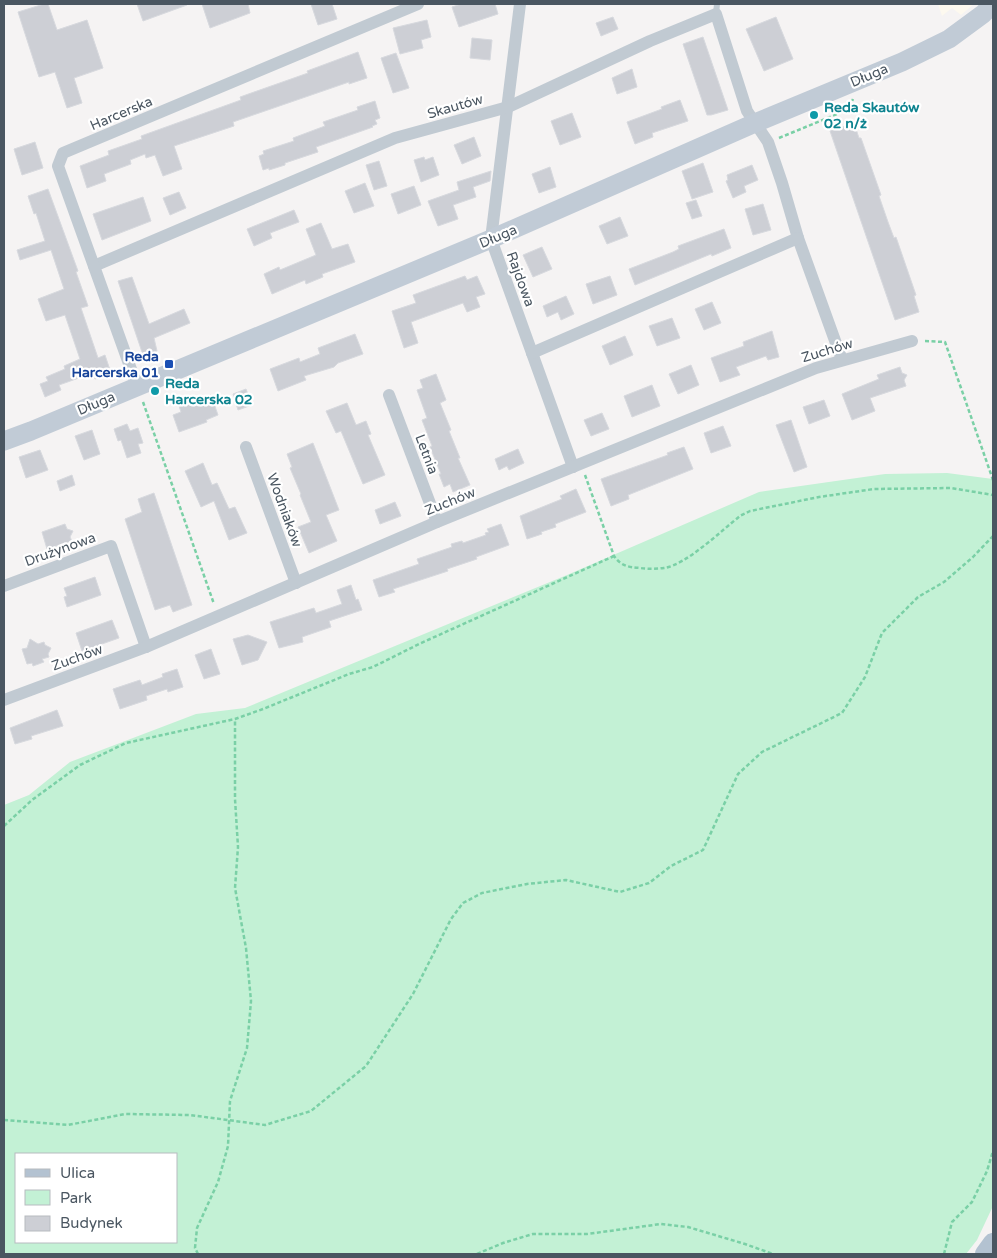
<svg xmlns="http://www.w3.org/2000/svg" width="997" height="1258" viewBox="0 0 997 1258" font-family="'Varela Round',sans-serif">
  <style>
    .commercial { fill: #fdf9ef }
    .green { fill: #c3f1d5; fill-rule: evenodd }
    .building { fill: #cdcfd5; stroke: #d7d9de }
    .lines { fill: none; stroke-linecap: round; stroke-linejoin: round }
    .path { stroke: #7ad0a6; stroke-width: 2.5; stroke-dasharray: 4 2.5; stroke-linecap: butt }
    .lane { stroke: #c1cad2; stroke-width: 6 }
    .street { stroke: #c1cad2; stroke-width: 12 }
    .secondary { stroke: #c1cbd6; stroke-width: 19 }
    .primary { stroke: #b3c2d1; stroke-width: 20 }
    .culture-dot { fill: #0f9aa8; stroke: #fff; stroke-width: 2 }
    .transit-dot { fill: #1a4fb4; stroke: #fff; stroke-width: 2 }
    .labels { text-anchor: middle; stroke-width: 4.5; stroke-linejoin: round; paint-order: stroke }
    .street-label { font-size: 14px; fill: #4a5661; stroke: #fff }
    .culture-label { font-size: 14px; font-weight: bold; fill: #0d838f; stroke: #fff; text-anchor: start }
    .transit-label { font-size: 14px; font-weight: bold; fill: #164399; stroke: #fff; text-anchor: end }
  </style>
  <rect width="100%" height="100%" fill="#f5f3f3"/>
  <polygon class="commercial" points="938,4 974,4 961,15 952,8 942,16"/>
  <path class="green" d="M 947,473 L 993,479 L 993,1206 L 977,1240 L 966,1254 L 4,1254 L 4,805 L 29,795 L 70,762 L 196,714 L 245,708 L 567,575 L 759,492 L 885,474 ZM 16,1154 L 176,1154 L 176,1242 L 16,1242 Z"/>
  <g class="building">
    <polygon points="44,4 48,4 57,30 87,20 103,68 74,78 82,103 67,108 55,72 39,77 18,12"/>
    <polygon points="137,4 186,4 187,5 143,21"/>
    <polygon points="202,4 248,4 250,13 210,28"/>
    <polygon points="311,4 332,4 337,19 318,25"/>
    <polygon points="461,4 495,4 498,14 459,27 452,7"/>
    <polygon points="613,17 618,29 601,36 596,23"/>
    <polygon points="776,17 793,59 764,71 746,29"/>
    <polygon points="427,20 431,37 421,40 423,48 400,54 393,28"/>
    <polygon points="703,37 728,110 711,115 707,115 683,44"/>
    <polygon points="472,38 492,40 490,60 470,58"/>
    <polygon points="358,52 367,78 349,84 349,82 233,122 234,126 174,146 182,169 163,176 155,155 146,158 145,154 130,160 131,164 104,174 106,181 87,188 80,166 109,155 108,151 142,139 141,136 241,100 240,97 308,73 307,71"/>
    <polygon points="396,53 409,88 393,93 381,58"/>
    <polygon points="632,69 637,87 617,94 612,78"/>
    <polygon points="680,100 688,121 652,133 653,137 635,144 627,122 662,109 661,107"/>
    <polygon points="375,101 380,118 375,120 377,124 372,126 373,127 316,147 318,152 285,163 285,165 269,170 269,168 263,170 259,156 264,154 263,151 294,141 293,138 325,126 323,122 358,110 357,107"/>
    <polygon points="572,113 581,137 560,145 551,121"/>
    <polygon points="854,123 859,138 861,138 881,195 879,196 888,222 894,238 896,237 916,295 914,296 919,312 895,320 830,131"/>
    <polygon points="474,137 481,156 462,164 454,145"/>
    <polygon points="35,142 43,168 22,175 14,149"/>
    <polygon points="424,157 425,160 433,157 439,175 421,182 414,160"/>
    <polygon points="379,161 387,186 374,190 366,165"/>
    <polygon points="703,163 713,192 692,199 682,171"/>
    <polygon points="752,165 758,180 744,186 746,192 733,198 726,181 728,180 727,175"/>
    <polygon points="550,167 556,187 539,193 532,174"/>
    <polygon points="491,171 490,181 473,187 476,197 453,205 458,219 438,226 428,201 459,190 457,182"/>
    <polygon points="365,183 374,206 354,213 345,191"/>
    <polygon points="414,186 421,205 398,214 391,194"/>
    <polygon points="48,189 78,271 76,272 88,306 81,308 98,358 105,355 111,373 95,379 93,373 59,385 61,390 45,397 40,384 48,381 46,377 65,369 64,366 80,359 65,315 46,321 38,299 64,289 51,250 20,260 17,250 45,241 36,213 34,214 28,196"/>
    <polygon points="179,192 186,208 170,215 163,198"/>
    <polygon points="143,197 151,221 102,240 93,214"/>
    <polygon points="696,200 702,216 692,219 686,203"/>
    <polygon points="763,204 771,230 753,235 745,209"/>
    <polygon points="294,210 299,222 270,233 272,238 254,246 247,229"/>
    <polygon points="620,217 628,236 607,244 599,226"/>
    <polygon points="321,223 332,249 348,244 355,262 322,274 323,277 306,284 305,280 272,294 264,274 279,267 280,270 316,255 306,229"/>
    <polygon points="724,229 731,248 712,256 711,254 635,285 629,269 673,252 679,249 678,246"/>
    <polygon points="542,247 552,269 533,277 523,255"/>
    <polygon points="465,276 467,280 477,276 485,294 476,297 480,307 467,312 463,303 411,322 418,343 404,348 392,311 416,303 413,295"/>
    <polygon points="610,276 617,295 593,304 586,284"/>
    <polygon points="132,277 149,324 184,309 190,323 154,338 157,351 143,355 118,281"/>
    <polygon points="566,296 574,314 561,320 558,312 547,317 543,306"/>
    <polygon points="712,302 721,323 704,330 695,309"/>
    <polygon points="672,318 680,338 657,346 649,326"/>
    <polygon points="772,331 779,357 768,360 766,356 736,367 740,375 720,382 711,358 744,346 743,342"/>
    <polygon points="355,334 363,354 338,363 334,367 304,376 306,380 278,391 270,369 299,358 300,362 320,354 318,348"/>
    <polygon points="625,336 633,355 610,365 602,346"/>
    <polygon points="691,365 699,385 678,394 669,374"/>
    <polygon points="900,367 902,373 907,375 904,380 906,386 870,398 875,411 852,420 842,394 879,379 877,375"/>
    <polygon points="436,374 446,400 440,403 451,430 449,431 460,458 458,458 470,485 453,492 450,484 444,487 439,474 441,474 430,447 432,446 422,420 427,418 417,390 423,388 420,380"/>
    <polygon points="652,385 660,406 632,417 624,396"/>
    <polygon points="246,389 252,405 238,410 233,394"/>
    <polygon points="211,395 218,415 206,420 207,422 179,432 173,415 181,412 179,406"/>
    <polygon points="824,400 830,416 809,424 803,407"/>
    <polygon points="347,403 356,425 366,421 371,434 368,435 385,475 363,484 341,431 336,433 326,411"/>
    <polygon points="602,413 609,429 591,436 584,420"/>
    <polygon points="791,420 807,467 794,472 776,425"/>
    <polygon points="127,424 130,431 138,428 143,443 138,444 141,453 127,458 121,440 118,441 114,429"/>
    <polygon points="723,426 731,446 711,453 704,433"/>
    <polygon points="92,430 100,454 84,460 75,436"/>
    <polygon points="313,443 339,510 326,515 337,541 309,553 298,527 311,522 300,495 301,494 290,468 292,467 287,454"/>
    <polygon points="684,447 693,469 628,495 629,499 611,506 601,479 668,455 667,453"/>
    <polygon points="518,449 524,463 509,470 507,466 499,470 495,459"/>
    <polygon points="40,450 48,470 26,478 19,457"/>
    <polygon points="203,463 212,485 217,483 229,509 235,507 247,533 229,540 214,501 201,507 185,471"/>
    <polygon points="72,475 75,485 60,491 57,481"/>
    <polygon points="576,489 586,512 555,524 556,527 541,532 542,534 527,539 520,516 562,499 560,496"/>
    <polygon points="154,493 192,605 173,612 170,605 155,610 125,519 142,512 138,499"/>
    <polygon points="395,502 401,516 380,524 375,510"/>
    <polygon points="65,524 67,529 73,531 70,537 72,541 47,549 42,532"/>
    <polygon points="501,524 509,545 476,557 477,559 447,569 448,571 393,589 395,592 379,597 373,580 419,564 417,559 452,547 451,544 462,541 463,543 486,535 485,533 489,532 487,529"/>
    <polygon points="95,577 101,595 67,607 64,597 67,596 64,588"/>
    <polygon points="351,585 356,600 358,599 362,610 329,621 331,627 302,637 303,642 279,648 270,622 314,608 316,613 342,604 337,590"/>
    <polygon points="112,620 119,638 82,651 76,633"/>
    <polygon points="248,635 267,642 258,660 242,665 233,639"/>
    <polygon points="30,639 38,644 44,642 45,645 51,648 48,654 49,657 42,659 44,662 33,666 32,663 27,664 22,649 27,648"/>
    <polygon points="211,649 220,674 204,679 195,655"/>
    <polygon points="177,669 183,687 168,692 167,689 146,696 147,700 120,709 113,689 140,680 142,685 163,677 162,674"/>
    <polygon points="57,710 63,726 31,736 32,739 15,744 10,728"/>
  </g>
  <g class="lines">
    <g class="path">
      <polyline points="779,138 849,109 853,99"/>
      <polyline points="925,341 945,342 993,480"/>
      <polyline points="143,402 214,604"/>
      <path d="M 585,475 L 614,556 C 621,566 628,567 640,568 C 648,569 656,569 664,568 C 686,565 721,531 740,516 L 750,511 L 819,497 L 874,489 L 951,488 L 993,495"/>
      <polyline points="4,826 32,800 80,765 126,743 235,719 263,709 349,674 373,667 419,644 614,556"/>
      <polyline points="4,1120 68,1125 125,1114 190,1115 265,1125 311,1111 366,1066 413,994 451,919 463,903 482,893 527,884 566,880 620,892 649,883 671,866 703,850 738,774 762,752 842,713 865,677 882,633 918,597 944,582 973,557 993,536"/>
      <polyline points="198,1254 195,1248 197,1228 218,1182 228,1146 230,1101 247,1048 251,1001 246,948 235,888 238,847 235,799 235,719"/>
      <polyline points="477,1254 503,1243 533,1234 587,1234 661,1224 688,1227 745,1244 773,1254"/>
      <polyline points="944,1254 952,1222 972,1202 987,1171 993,1151"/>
    </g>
    <polyline class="lane" points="716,14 717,4"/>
    <g class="street">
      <polyline points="520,4 491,239 573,467"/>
      <polyline points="94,266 395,138 508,107 650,41 716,14 747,111 768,142 782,183 798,238 842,360"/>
      <polyline points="532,353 798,238"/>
      <polyline points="137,386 58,166 63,153 418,4"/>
      <polyline points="389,395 437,522"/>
      <polyline points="246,447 296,583"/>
      <polyline points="4,586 111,546 146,647"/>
      <polyline points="4,700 146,647 437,522 816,368 912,341"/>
    </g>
    <polyline class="secondary" points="4,441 31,431 491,239 755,123 902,62 949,39 983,14 993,4"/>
    <polyline class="primary" points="985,1254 993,1243"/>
  </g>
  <g class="culture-dot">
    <circle cx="814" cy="115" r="5"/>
    <circle cx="155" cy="391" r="5"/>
  </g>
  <rect class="transit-dot" x="164" y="359" width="10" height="10" rx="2.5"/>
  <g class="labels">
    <g class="street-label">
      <text transform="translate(869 75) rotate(-23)" y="5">Długa</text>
      <text transform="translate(455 106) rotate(-16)" y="5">Skautów</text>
      <text transform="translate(121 113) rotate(-23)" y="5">Harcerska</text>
      <text transform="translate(498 236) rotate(-23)" y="5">Długa</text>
      <text transform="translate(521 279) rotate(70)" y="5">Rajdowa</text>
      <text transform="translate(827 350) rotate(-17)" y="5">Zuchów</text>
      <text transform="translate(96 403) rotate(-23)" y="5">Długa</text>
      <text transform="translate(427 454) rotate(69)" y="5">Letnia</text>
      <text transform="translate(450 501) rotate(-22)" y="5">Zuchów</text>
      <text transform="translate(285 510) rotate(70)" y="5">Wodniaków</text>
      <text transform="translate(60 549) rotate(-20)" y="5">Drużynowa</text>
      <text transform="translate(77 657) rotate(-20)" y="5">Zuchów</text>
    </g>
    <g class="culture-label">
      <text x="824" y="112">Reda Skautów<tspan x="824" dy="16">02 n/ż</tspan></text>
      <text x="165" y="388">Reda<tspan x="165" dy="16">Harcerska 02</tspan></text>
    </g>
    <g class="transit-label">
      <text x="159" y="361">Reda<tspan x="159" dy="16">Harcerska 01</tspan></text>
    </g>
  </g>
  <rect width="997" height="1258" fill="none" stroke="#4a5661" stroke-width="10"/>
  <rect x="15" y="1153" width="162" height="90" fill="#ffffff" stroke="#b7bbc0"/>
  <rect x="25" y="1169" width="25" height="8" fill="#b3c2d1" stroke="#b7bbc0"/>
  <text x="60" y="1178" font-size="15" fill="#4a5661">Ulica</text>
  <rect x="25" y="1190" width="25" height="15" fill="#c3f1d5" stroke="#b7bbc0"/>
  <text x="60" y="1203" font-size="15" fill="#4a5661">Park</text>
  <rect x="25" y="1216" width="25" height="15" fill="#cdcfd5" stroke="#b7bbc0"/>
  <text x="60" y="1228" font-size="15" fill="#4a5661">Budynek</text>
</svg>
